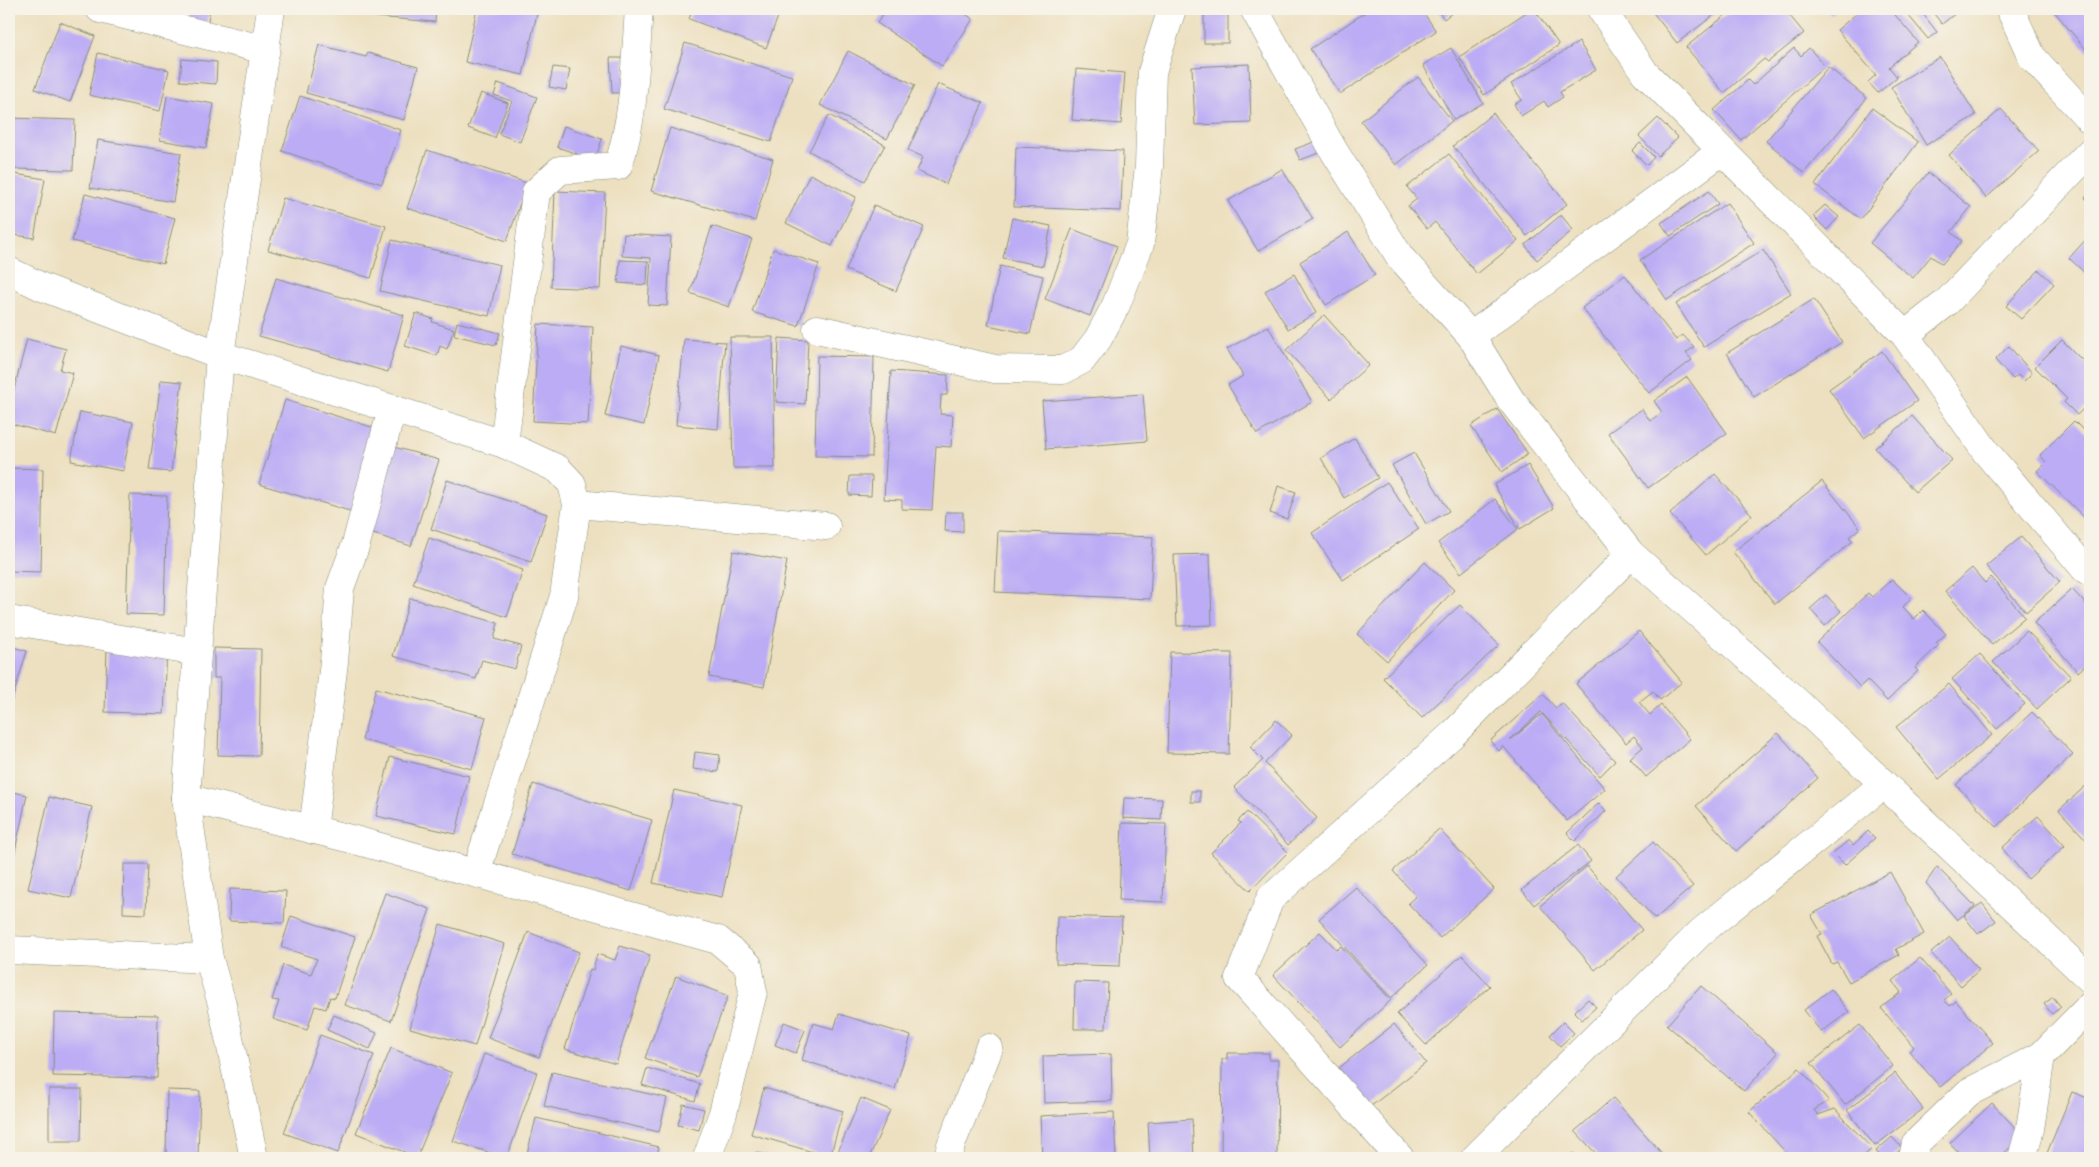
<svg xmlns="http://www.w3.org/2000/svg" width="2099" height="1167" viewBox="0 0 2099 1167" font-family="'IM FELL French Canon',serif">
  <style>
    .building { fill: #bbacf5 }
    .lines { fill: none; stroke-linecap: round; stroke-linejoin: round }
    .minor-casing { stroke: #868e7a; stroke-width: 29 }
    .minor { stroke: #fff; stroke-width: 28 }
  </style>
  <rect width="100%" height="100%" fill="#f7f3e8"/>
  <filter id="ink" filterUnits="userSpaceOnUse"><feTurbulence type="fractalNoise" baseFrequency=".02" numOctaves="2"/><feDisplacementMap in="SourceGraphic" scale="10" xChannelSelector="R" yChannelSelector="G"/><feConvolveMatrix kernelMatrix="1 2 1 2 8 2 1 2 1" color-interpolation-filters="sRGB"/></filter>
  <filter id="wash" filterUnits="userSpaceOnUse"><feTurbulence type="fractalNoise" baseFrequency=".0096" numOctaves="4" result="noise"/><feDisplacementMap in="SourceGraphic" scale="20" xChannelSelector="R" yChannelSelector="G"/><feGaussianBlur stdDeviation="1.12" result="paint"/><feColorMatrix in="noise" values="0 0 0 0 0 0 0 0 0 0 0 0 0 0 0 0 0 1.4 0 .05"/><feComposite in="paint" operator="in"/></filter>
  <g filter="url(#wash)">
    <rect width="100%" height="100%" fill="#ede0c0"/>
    <g id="blocks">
      <g class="building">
        <polygon points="176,9 210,9 207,26 174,21"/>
        <polygon points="377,9 436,9 435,22 376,17"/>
        <polygon points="477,9 538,9 523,75 465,62"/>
        <polygon points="693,9 781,9 766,48 689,19"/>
        <polygon points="887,9 958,9 973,19 942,66 877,23"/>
        <rect x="1204" y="9" width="24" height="34"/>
        <polygon points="1370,9 1421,9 1436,31 1340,94 1310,49"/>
        <polygon points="1436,9 1457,9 1444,19"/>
        <polygon points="1531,9 1534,9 1559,45 1484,95 1459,57"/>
        <polygon points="1650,9 1722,9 1677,43"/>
        <polygon points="1733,9 1784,9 1804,33 1768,62 1764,59 1724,93 1686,47"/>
        <polygon points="1827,9 1838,9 1831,14"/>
        <polygon points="1862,9 1890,9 1918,42 1889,67 1897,77 1878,93 1868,82 1876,75 1837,30"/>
        <polygon points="1903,9 1919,9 1937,32 1928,39"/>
        <polygon points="1930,9 1961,9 1942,24"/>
        <polygon points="2052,9 2090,9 2090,50 2088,52"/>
        <polygon points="60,22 95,36 70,102 35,89"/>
        <polygon points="1579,42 1596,70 1560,92 1563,97 1548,107 1544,101 1521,116 1514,104 1522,100 1511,84"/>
        <polygon points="685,43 792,76 771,142 664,109"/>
        <polygon points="319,45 366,57 368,53 418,67 404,120 306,93"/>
        <polygon points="1451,48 1483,103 1454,120 1423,65"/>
        <polygon points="1794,48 1801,56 1809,48 1825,66 1741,140 1714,110 1748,80 1753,85"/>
        <polygon points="848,51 915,85 887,139 820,105"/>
        <polygon points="98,53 169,70 160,111 89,95"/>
        <polygon points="1940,57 1976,115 1926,145 1891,87"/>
        <polygon points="610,58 624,58 626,93 612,93"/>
        <polygon points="182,59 217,62 216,84 180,81"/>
        <polygon points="1249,64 1251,123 1195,125 1192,67"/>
        <polygon points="553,67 570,69 566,90 549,87"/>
        <polygon points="1828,67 1867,98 1804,173 1766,141"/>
        <polygon points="1076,69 1125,73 1121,124 1072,120"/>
        <polygon points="1418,77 1452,121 1396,165 1361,121"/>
        <polygon points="498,83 537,97 520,142 499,134 512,101 494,95"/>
        <polygon points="938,84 983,103 946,184 917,171 923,157 908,150"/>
        <polygon points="481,93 508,103 495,138 468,128"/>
        <polygon points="167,96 214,104 206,148 160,140"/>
        <polygon points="300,96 401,130 382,184 282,151"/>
        <polygon points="1872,108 1918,142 1861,219 1815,185"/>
        <polygon points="2001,109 2039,151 1986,198 1949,155"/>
        <polygon points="1493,113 1567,204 1527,236 1453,146"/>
        <polygon points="829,115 885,145 865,181 809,151"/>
        <polygon points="9,118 75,120 73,170 9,169"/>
        <polygon points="1658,118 1678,138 1658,156 1639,136"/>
        <polygon points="564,126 602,139 595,160 557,147"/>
        <polygon points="670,128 773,159 755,221 651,191"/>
        <polygon points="98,140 181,153 173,202 90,188"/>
        <polygon points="1314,142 1319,153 1300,160 1295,149"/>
        <polygon points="1640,143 1654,157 1647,165 1632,151"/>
        <polygon points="1016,147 1123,151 1121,211 1014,207"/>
        <polygon points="427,150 527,183 507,241 407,208"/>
        <polygon points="1449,154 1518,241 1477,274 1435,222 1427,229 1408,206 1417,199 1407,187"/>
        <polygon points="1282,169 1313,219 1258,251 1228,201"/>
        <polygon points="9,173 45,179 34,238 9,234"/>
        <polygon points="1928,173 1971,207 1951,232 1962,241 1942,264 1931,256 1913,278 1870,243"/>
        <polygon points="810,174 856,197 832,246 786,223"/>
        <polygon points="555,191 605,193 600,289 551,287"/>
        <polygon points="1709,191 1718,204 1670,236 1661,223"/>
        <polygon points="2090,192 2090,202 2085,198"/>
        <polygon points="85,194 175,218 163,264 72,241"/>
        <polygon points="283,198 386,226 371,278 268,250"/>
        <polygon points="1727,203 1754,243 1667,300 1640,260"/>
        <polygon points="874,205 924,227 896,291 846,270"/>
        <polygon points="1825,205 1839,217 1827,230 1813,216"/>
        <polygon points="1561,215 1573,230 1537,260 1525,245"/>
        <polygon points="1012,218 1051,226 1043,266 1003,258"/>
        <polygon points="712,226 752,239 729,307 690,293"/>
        <polygon points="1072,229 1117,246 1090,316 1045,299"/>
        <polygon points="1348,232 1375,275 1326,305 1300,262"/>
        <polygon points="624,234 671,237 667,306 648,305 651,258 622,256"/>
        <polygon points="2090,235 2090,278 2069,258"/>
        <polygon points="392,240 500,265 489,316 380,291"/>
        <polygon points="773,249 819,264 798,326 752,312"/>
        <polygon points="1763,250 1791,293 1704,347 1676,304"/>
        <polygon points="620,260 648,261 647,285 618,283"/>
        <polygon points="1000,266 1043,276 1030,334 988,325"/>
        <polygon points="2039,270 2054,284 2021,319 2006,306"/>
        <polygon points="1294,274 1316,313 1288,329 1265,291"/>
        <polygon points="1625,275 1676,340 1683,335 1694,347 1686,353 1692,360 1649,393 1582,308"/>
        <polygon points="276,278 404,315 388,372 259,336"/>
        <polygon points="1814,299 1842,342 1754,397 1727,353"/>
        <polygon points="416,313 433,319 432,322 454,329 447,349 440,346 437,356 405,346"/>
        <polygon points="1324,315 1369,365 1331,399 1286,350"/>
        <polygon points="457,322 500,333 496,345 454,335"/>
        <polygon points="538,324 593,327 588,424 533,421"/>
        <polygon points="1268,326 1312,402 1257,434 1228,385 1243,376 1227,349"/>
        <polygon points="730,337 773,337 775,468 733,468"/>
        <polygon points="779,338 808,340 805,404 776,402"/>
        <polygon points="27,339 66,349 60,370 73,373 56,436 9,423 9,409"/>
        <polygon points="684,339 725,342 718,429 676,425"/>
        <polygon points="2062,340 2090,368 2090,402 2077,415 2064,402 2067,399 2035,367"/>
        <polygon points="621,346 659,355 644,425 605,416"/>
        <polygon points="2009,346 2032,373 2024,381 2018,375 2013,379 1995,360"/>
        <polygon points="1882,351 1917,401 1864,438 1829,389"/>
        <polygon points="817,356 874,357 872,457 815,456"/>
        <polygon points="891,371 948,375 947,395 941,395 940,414 953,415 951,447 936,446 932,510 902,509 902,500 884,499"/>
        <polygon points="1687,377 1727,433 1648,488 1608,433 1642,409 1650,421 1662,412 1654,401"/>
        <polygon points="161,380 182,382 171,472 149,470"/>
        <polygon points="1143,394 1147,441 1046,449 1042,401"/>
        <polygon points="285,400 378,429 353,512 259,484"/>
        <polygon points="1497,409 1528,454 1502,472 1471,426"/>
        <polygon points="80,412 133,422 123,471 71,461"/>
        <polygon points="1912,416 1952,460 1915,492 1875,448"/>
        <polygon points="2074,421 2090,437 2090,523 2037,471 2046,462 2040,455"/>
        <polygon points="1355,438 1378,478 1344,498 1321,458"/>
        <polygon points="391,446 439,460 411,546 364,531"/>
        <polygon points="1414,453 1449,511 1426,524 1392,465"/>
        <polygon points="1528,465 1554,508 1520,529 1494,485"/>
        <polygon points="9,468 43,469 41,572 9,571"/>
        <polygon points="1715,474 1752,515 1706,555 1670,514"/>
        <polygon points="850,476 872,476 871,496 849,495"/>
        <polygon points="447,480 547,514 531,562 431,529"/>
        <polygon points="1822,481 1860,528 1849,537 1853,541 1775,604 1733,552"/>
        <polygon points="1387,482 1419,529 1343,580 1312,533"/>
        <polygon points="1278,486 1296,492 1287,519 1270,513"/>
        <polygon points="130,495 167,496 164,615 126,614"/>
        <polygon points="1495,499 1518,529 1461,573 1438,543"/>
        <polygon points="946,512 963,512 963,532 945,531"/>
        <polygon points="998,531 1153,537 1150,599 995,592"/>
        <polygon points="2021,537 2060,582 2026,612 1986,566"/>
        <polygon points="429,538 523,570 507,617 413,584"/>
        <polygon points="733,551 787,561 764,687 709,677"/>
        <polygon points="1210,554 1212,625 1177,626 1174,555"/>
        <polygon points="1425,562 1454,590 1387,661 1357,634"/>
        <polygon points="1972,568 1985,583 1991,577 2025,617 1992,645 1945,591"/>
        <polygon points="1892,579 1911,598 1903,607 1914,619 1923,610 1946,634 1936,643 1939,645 1915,668 1918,671 1887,701 1867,680 1860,687 1817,642 1868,593 1872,597"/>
        <polygon points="2072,589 2090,609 2090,661 2078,672 2034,623"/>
        <polygon points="1826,595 1841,611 1825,626 1810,609"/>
        <polygon points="410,598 498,623 494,639 521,646 515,669 482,660 476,679 393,656"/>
        <polygon points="1460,605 1499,645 1422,718 1383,678"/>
        <polygon points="1639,631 1682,682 1660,700 1653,691 1639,702 1650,715 1661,705 1690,739 1646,777 1630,758 1643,747 1634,736 1626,743 1576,684"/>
        <polygon points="2027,631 2071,677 2037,709 1993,662"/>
        <polygon points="9,646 27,651 9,710"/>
        <polygon points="107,648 167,650 164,714 105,712"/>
        <polygon points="214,648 261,649 259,756 218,755 220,678 214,678"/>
        <polygon points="1170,652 1232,653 1229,754 1167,753"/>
        <polygon points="1980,654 2025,704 1997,729 1952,679"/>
        <polygon points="1949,684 1992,735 1939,779 1896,727"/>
        <polygon points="376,688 486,717 472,769 362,740"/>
        <polygon points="1543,694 1556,708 1562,703 1615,761 1600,776 1541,712 1510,740 1542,714 1605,789 1567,821 1503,746 1499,751 1490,741"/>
        <polygon points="2032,712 2073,754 1997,827 1956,785"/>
        <polygon points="1276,720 1292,735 1265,763 1317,818 1288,845 1234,787 1263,760 1250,747"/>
        <polygon points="1778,733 1818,778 1736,851 1696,806"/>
        <polygon points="695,752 720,755 718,772 693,769"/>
        <polygon points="390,757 469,776 456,834 376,816"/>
        <polygon points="2090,782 2090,844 2059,810"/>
        <polygon points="533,784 652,820 631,891 512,854"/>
        <polygon points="674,790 742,805 722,897 653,883"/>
        <polygon points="9,791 27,795 10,874 9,874"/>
        <rect x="1191" y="791" width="9" height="11"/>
        <polygon points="49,797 92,807 71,898 28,889"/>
        <polygon points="1124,798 1162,799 1161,820 1123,818"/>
        <polygon points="1599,803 1606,811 1575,841 1567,833"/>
        <polygon points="1247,812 1288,852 1250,891 1211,853 1241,823 1238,821"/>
        <polygon points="2038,816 2065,846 2028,879 2002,848"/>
        <polygon points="1122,823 1166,824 1163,902 1119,900"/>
        <polygon points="1439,829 1494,889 1440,938 1408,903 1416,896 1393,871"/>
        <polygon points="1868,831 1875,838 1845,865 1833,853 1849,840 1853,845"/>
        <polygon points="1653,842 1693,886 1655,919 1616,876"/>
        <polygon points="1578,845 1591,861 1534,905 1522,890"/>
        <polygon points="124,864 148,864 146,914 123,913"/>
        <polygon points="1587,866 1642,930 1595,970 1540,906"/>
        <polygon points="1937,867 1975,906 1957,920 1926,883"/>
        <polygon points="1890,872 1924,934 1896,949 1899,955 1849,982 1837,962 1832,964 1817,936 1822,934 1811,915"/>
        <polygon points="1356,887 1428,965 1391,998 1319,919"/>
        <polygon points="230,889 286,891 284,923 229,921"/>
        <polygon points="385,893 430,909 391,1021 345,1005"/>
        <polygon points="1982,903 1996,921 1978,934 1964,916"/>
        <polygon points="291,916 355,937 335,998 330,997 326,1009 315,1006 307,1030 273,1019 279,1001 272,1000 283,965 311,974 317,959 281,947"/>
        <polygon points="1057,916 1122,918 1120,966 1056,964"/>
        <polygon points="440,924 505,944 475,1046 410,1028"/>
        <polygon points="528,932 579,952 539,1057 488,1038"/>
        <polygon points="1320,932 1337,950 1341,946 1391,1000 1340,1047 1273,975"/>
        <polygon points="1950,937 1979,970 1961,986 1931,953"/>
        <polygon points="620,946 650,955 616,1064 565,1049 590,969 593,970 597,954 615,960"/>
        <polygon points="1462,955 1490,986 1426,1045 1397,1014"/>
        <polygon points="1920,958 1951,994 1944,1000 1950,1006 1956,1001 1993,1043 1940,1087 1909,1051 1914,1047 1881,1008 1901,992 1892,981"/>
        <polygon points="676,976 728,996 697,1077 645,1058"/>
        <polygon points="1075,982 1108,983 1106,1029 1074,1029"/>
        <polygon points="1701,986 1778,1053 1744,1091 1667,1025"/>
        <polygon points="1831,989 1849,1012 1821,1032 1804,1010"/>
        <polygon points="2053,997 2061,1007 2052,1014 2044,1004"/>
        <polygon points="1588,999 1596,1007 1582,1020 1574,1012"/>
        <polygon points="54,1013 158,1015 157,1078 53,1076"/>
        <polygon points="839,1014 911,1036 895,1089 802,1060 813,1023 834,1029"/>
        <polygon points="334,1015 377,1033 370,1049 327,1030"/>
        <polygon points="784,1022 805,1030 796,1053 775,1045"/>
        <polygon points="1563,1022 1574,1033 1560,1046 1550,1035"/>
        <polygon points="1394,1024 1426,1063 1370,1107 1339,1068"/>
        <polygon points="1860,1025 1893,1066 1845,1105 1811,1063"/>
        <polygon points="320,1035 374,1055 338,1153 284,1133"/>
        <polygon points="391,1048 452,1073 417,1157 356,1133"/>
        <polygon points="1227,1053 1269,1053 1269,1060 1278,1060 1277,1156 1267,1156 1267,1158 1232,1158 1232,1154 1221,1154 1222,1059 1227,1059"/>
        <polygon points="484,1054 537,1072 507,1158 453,1141"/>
        <polygon points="1111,1054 1112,1101 1044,1103 1043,1056"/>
        <polygon points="647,1068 700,1084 695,1101 642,1085"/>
        <polygon points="1799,1068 1829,1101 1814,1110 1818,1115 1835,1109 1872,1149 1861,1158 1791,1158 1749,1112"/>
        <polygon points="552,1072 667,1098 659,1132 544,1106"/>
        <polygon points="1895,1073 1923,1109 1875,1146 1847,1110"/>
        <polygon points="764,1088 843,1111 830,1157 751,1134"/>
        <polygon points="49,1089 82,1089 81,1141 49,1141"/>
        <polygon points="167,1090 200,1091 198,1158 166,1158"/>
        <polygon points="2072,1092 2090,1099 2090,1158 2045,1158"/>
        <polygon points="861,1098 890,1110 869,1158 847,1158 837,1154"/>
        <polygon points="1613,1098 1666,1158 1600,1158 1575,1131"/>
        <polygon points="1992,1103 2023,1136 2003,1154 2008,1158 1964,1158 1950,1143"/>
        <polygon points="683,1104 704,1109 699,1130 678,1125"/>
        <polygon points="1114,1112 1116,1158 1042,1158 1040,1116"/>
        <polygon points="536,1118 659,1147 656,1158 526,1158"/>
        <polygon points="1192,1119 1194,1158 1150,1158 1148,1122"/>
        <polygon points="1892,1137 1902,1148 1891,1158 1882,1158 1876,1151"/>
        <polygon points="756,1152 773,1158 754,1158"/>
        <polygon points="1573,1153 1577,1158 1566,1158"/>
      </g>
    </g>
  </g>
  <g filter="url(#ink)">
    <use href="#blocks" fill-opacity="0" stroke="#868e7a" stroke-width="1"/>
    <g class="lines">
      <g class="minor-casing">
        <g id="minor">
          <polyline points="100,9 266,50"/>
          <polyline points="1254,9 1334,151 1400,257 1471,336 1510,399 1631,554 1795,700 2090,979"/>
          <polyline points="1601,9 1645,73 1905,335 1986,452 2085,569 2090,572"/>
          <polyline points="2010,9 2032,57 2090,120"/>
          <polyline points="9,271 42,287 220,355 504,444 558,469 572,484 577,504 564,596 476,873"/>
          <polyline points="817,329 995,369 1063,370 1082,360 1098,339 1116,305 1140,244 1149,166 1152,72 1172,9"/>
          <polyline points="1905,335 1947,302 2090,152"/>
          <polyline points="1471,336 1722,151"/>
          <path d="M 504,444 L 536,192 L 560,170 L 618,166 C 635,116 635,61 639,9"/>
          <polyline points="577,504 826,526"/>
          <polyline points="9,620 197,652"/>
          <polyline points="186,798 351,839 718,940 748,965 753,992 723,1113 707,1158"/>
          <polyline points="313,830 334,662 340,588 356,544 392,409"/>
          <polyline points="9,950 209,959"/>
          <polyline points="254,1158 222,1004 209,959 186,798 220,355 271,9"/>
          <polyline points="948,1158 951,1145 989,1048"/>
          <polyline points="1400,1158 1239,978 1270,899 1454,733 1631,554"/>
          <polyline points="1475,1158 1701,932 1884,784"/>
          <polyline points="1913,1158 1916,1143 1969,1092 2041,1056"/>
          <polyline points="2022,1158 2030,1129 2041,1056 2090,1006"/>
        </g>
      </g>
      <use href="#minor" class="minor"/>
    </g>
  </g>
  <rect width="2099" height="1167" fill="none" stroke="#f7f3e8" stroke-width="30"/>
</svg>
